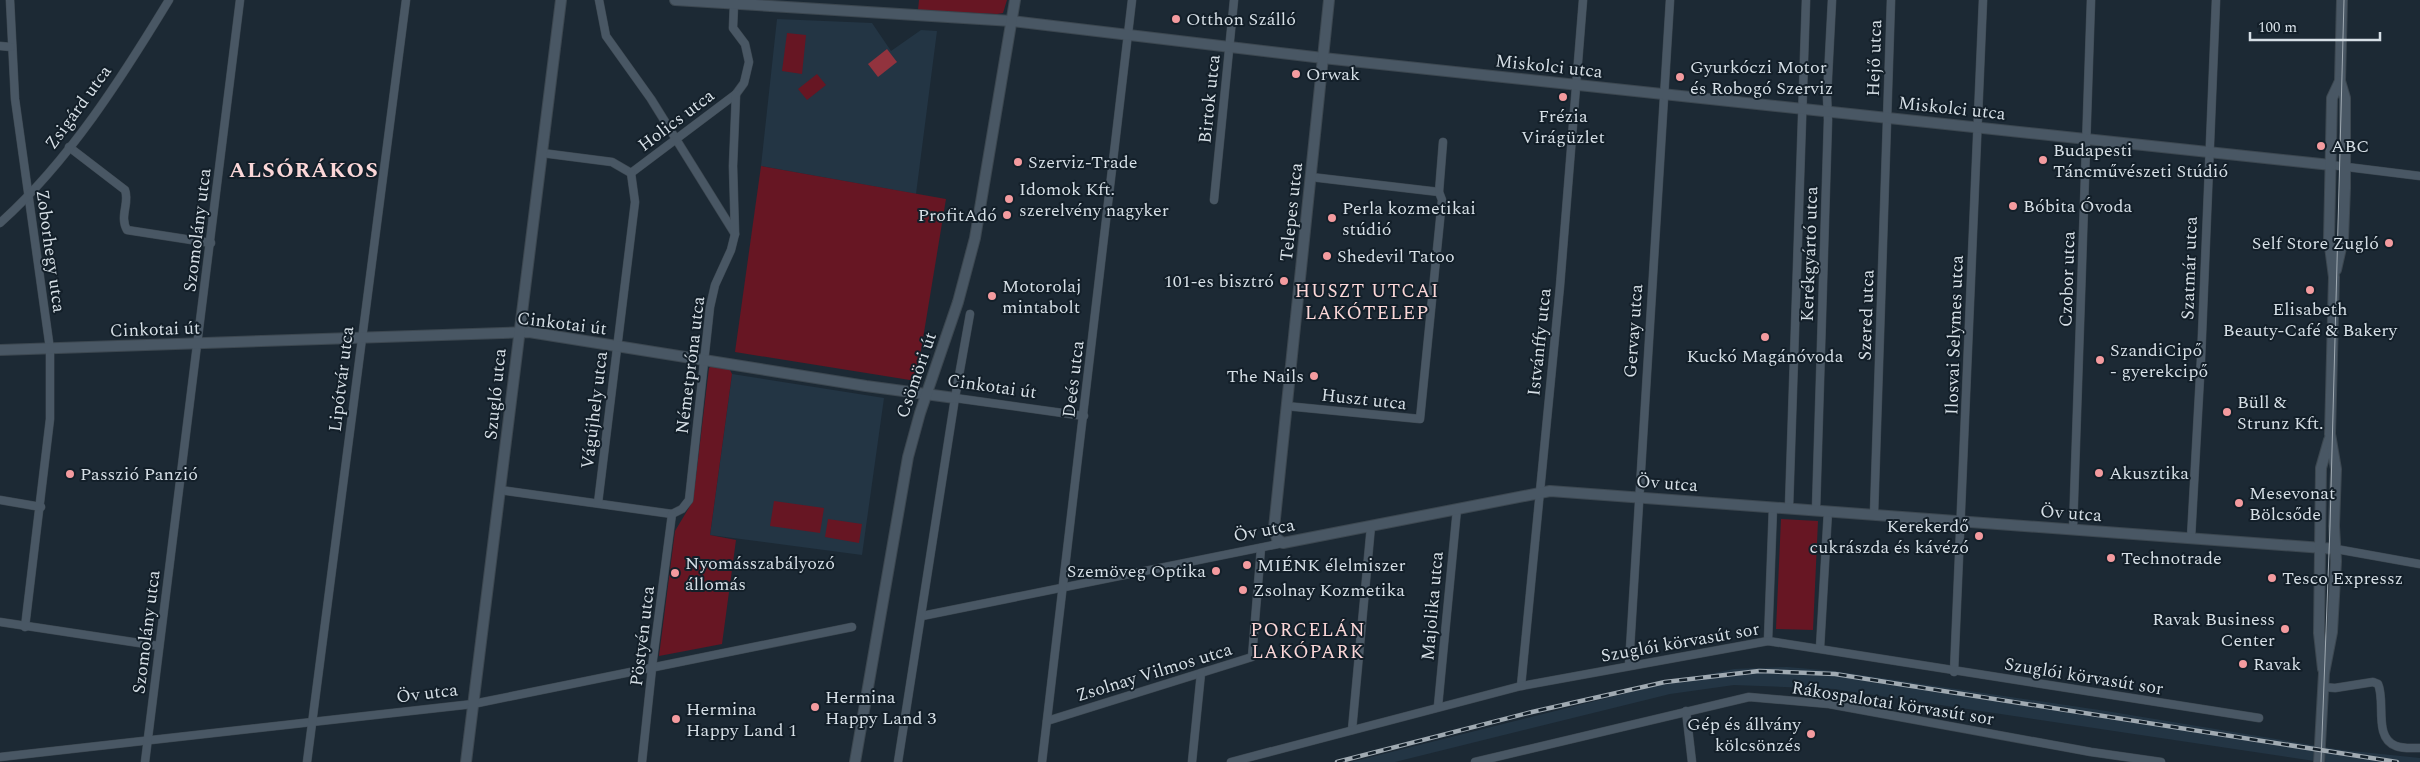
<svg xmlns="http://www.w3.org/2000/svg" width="2420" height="762" viewBox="0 0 2420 762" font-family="Spectral,serif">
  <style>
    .built { fill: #233544 }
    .green { fill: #671623 }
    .water { fill: #92333e }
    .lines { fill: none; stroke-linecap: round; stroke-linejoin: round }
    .street-casing { stroke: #3c4750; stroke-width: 9 }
    .secondary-casing { stroke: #3c4750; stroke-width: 12 }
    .street { stroke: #495764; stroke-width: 8 }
    .secondary { stroke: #495764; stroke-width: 10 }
    .tram { stroke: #a0aab2; stroke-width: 1 }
    .rail-casing { stroke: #a0aab2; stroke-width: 4.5 }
    .rail { stroke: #131f29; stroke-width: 2.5; stroke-dasharray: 8; stroke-linecap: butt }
    .poi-dot { fill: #f49b9f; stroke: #131f29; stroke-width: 2 }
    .labels { text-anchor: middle; stroke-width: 4; stroke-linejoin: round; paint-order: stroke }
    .poi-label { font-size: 18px; fill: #d6dfe6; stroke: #131f29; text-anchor: start }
    .street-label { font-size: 18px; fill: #d6dfe6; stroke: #131f29 }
    .neighbourhood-label { font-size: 19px; letter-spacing: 1px; fill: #fbd7d8; stroke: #131f29 }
    .district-label { font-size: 22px; font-weight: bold; letter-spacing: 1px; fill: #fbd7d8; stroke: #131f29 }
  </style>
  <rect width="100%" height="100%" fill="#1c2934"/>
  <g class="built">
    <polygon points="777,19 872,23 891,51 921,30 937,31 916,194 761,166"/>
    <polygon points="732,374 884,398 862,555 710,535"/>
    <polygon points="1787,667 1834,671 2106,711 2342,750 2420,758 2420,762 2321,762 1834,689 1734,685 1670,694 1395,762 1351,762 1667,683 1734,669"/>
  </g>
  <g class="green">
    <polygon points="919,0 1007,0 1003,13 997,14 918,10"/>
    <polygon points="787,33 806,35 802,74 782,71"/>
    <polygon points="817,74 826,85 807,100 798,89"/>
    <polygon points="761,166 946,199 916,381 735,352"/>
    <polygon points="711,366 729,368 732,374 710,535 736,540 722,644 659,656 675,531 693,501 709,368"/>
    <polygon points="774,501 824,508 820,533 770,526"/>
    <polygon points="828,519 862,524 859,543 825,537"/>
    <polygon points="1781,519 1818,521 1813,630 1776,629"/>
  </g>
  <polygon class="water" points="887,49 897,62 878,77 868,64"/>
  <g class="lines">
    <g class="street-casing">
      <g id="street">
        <polyline points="10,0 15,99 50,349 50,419 25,627"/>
        <polyline points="599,0 606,36 651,99 735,234"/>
        <polyline points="0,46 11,47"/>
        <path d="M 69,147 L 125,190 C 130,203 119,216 127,230 L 211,243"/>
        <polyline points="542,153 612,162 631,173"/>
        <polyline points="2331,165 2420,176"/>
        <polyline points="631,173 736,94 744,83 749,62 745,44 733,28 734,4"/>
        <polyline points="1311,177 1439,192"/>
        <polyline points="1214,200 1234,0"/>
        <path d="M 0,223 C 69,161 121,79 169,0"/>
        <polyline points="955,398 1084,416"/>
        <polyline points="1286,406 1420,419 1442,200 1439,192 1443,142"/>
        <polyline points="500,490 672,514"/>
        <polyline points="0,500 41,507"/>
        <polyline points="598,503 635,202 631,173"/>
        <polyline points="1789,507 1806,0"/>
        <polyline points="1816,510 1828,120 1827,96 1832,0"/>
        <polyline points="672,514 682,509 689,500 710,307 715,285 731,250 735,234 733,166 736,94"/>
        <polyline points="1874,514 1891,0"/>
        <polyline points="2073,529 2091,0"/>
        <polyline points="2191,538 2201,359 2216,0"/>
        <polyline points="2336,549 2420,564"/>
        <polyline points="922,616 1283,543"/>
        <polyline points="0,622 159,646"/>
        <polyline points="1768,641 1773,507"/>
        <polyline points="1820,648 1828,511"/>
        <polyline points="1629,665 1670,0"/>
        <polyline points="1954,672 1983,0"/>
        <polyline points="1521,686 1560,286 1583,0"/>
        <path d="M 2323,687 L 2335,688 L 2373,682 L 2378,684 C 2386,701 2373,738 2396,746 C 2403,749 2413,748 2420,748"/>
        <polyline points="1438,706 1457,509"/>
        <polyline points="1686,711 1692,762"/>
        <polyline points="1047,721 1252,657 1261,548"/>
        <polyline points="1352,730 1371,526"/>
        <polyline points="0,757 473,704 852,627"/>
        <polyline points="145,762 240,0"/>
        <polyline points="307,762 406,0"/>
        <polyline points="642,762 653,659 672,514"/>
        <polyline points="898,762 955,398 970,314"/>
        <polyline points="1042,762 1132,0"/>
        <polyline points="1192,762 1201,673"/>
        <polyline points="1231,762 1521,686 1768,641 2259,718"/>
        <polyline points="1475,762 1749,697 1829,704 2091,752 2161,762"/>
      </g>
    </g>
    <g class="secondary-casing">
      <g id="secondary">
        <polyline points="675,0 1012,21 1323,58 2331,165"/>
        <polyline points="1329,0 1274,528 1277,539 1283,543 1550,491 2336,549"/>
        <polyline points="2336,270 2343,239 2345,188 2345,98 2340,81 2342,0"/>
        <polyline points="0,350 529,332 866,386 955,398"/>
        <polyline points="2323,669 2319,633 2321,468 2329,440"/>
        <polyline points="466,762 561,0"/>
        <polyline points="855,762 908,457 920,413 958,302 975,238 1015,0"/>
        <polyline points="2319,762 2324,673 2332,632 2336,561 2334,526 2336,469 2330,434 2334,277 2329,239 2332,98 2340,81"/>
      </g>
    </g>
    <use href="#street" class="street"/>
    <use href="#secondary" class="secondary"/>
    <polyline class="tram" points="2321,762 2330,526 2344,0"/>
    <g class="rail-casing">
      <polyline id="rail" points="1337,762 1532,712 1665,682 1759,671 1835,674 2397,762"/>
    </g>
    <use href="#rail" class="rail"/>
  </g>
  <g class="poi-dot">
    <circle cx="1176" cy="19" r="5"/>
    <circle cx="1296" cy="74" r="5"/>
    <circle cx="1680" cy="77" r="5"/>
    <circle cx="1563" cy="97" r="5"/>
    <circle cx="2321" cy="146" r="5"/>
    <circle cx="2043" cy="160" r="5"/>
    <circle cx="1018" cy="162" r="5"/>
    <circle cx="1009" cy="199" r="5"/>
    <circle cx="2013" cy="206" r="5"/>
    <circle cx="1007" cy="215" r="5"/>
    <circle cx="1332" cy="218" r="5"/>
    <circle cx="2389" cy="243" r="5"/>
    <circle cx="1327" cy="256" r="5"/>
    <circle cx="1284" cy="281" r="5"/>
    <circle cx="2310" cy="290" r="5"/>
    <circle cx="992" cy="296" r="5"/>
    <circle cx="1765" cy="337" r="5"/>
    <circle cx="2100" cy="360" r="5"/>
    <circle cx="1314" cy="376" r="5"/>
    <circle cx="2227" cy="412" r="5"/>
    <circle cx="2099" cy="473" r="5"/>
    <circle cx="70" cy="474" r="5"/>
    <circle cx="2239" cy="503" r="5"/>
    <circle cx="1979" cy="536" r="5"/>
    <circle cx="2111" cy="558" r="5"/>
    <circle cx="1247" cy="565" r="5"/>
    <circle cx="1216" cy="571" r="5"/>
    <circle cx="675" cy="573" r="5"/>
    <circle cx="2272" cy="578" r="5"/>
    <circle cx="1243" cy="590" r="5"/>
    <circle cx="2285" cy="629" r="5"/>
    <circle cx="2243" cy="664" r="5"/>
    <circle cx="815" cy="707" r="5"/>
    <circle cx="676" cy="719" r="5"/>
    <circle cx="1811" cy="734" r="5"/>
  </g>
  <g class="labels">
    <g class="poi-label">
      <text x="1186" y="25">Otthon Szálló</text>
      <text x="1690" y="73">Gyurkóczi Motor<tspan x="1690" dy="21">és Robogó Szerviz</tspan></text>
      <text x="1306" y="80">Orwak</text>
      <text x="1563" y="122" text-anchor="middle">Frézia<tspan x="1563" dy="21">Virágüzlet</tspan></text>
      <text x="2331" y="152">ABC</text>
      <text x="2053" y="156">Budapesti<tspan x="2053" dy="21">Táncművészeti Stúdió</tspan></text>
      <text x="1028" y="168">Szerviz-Trade</text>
      <text x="1019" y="195">Idomok Kft.<tspan x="1019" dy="21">szerelvény nagyker</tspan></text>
      <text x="2023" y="212">Bóbita Óvoda</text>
      <text x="1342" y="214">Perla kozmetikai<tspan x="1342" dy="21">stúdió</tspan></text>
      <text x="997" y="221" text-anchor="end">ProfitAdó</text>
      <text x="2379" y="249" text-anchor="end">Self Store Zugló</text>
      <text x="1337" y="262">Shedevil Tatoo</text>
      <text x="1274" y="287" text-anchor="end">101-es bisztró</text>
      <text x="1002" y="292">Motorolaj<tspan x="1002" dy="21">mintabolt</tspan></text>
      <text x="2310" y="315" text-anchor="middle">Elisabeth<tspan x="2310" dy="21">Beauty-Café &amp; Bakery</tspan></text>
      <text x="2110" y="356">SzandiCipő<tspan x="2110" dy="21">- gyerekcipő</tspan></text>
      <text x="1765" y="362" text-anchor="middle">Kuckó Magánóvoda</text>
      <text x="1304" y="382" text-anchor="end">The Nails</text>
      <text x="2237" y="408">Büll &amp;<tspan x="2237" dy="21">Strunz Kft.</tspan></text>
      <text x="2109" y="479">Akusztika</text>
      <text x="80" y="480">Passzió Panzió</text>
      <text x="2249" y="499">Mesevonat<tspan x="2249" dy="21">Bölcsőde</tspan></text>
      <text x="1969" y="532" text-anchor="end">Kerekerdő<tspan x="1969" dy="21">cukrászda és kávézó</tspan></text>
      <text x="2121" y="564">Technotrade</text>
      <text x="685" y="569">Nyomásszabályozó<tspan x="685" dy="21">állomás</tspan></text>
      <text x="1257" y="571">MIÉNK élelmiszer</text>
      <text x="1206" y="577" text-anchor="end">Szemöveg Optika</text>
      <text x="2282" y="584">Tesco Expressz</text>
      <text x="1253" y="596">Zsolnay Kozmetika</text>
      <text x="2275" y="625" text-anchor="end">Ravak Business<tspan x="2275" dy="21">Center</tspan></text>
      <text x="2253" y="670">Ravak</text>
      <text x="825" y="703">Hermina<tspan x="825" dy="21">Happy Land 3</tspan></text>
      <text x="686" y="715">Hermina<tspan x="686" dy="21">Happy Land 1</tspan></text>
      <text x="1801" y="730" text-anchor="end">Gép és állvány<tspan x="1801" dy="21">kölcsönzés</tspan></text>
    </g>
    <g class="street-label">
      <text transform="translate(1874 58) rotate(-88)" y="6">Hejő utca</text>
      <text transform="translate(1549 66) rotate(6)" y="6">Miskolci utca</text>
      <text transform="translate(1209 99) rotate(-84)" y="6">Birtok utca</text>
      <text transform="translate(78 107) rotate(-54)" y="6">Zsigárd utca</text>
      <text transform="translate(1952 108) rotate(6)" y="6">Miskolci utca</text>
      <text transform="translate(676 120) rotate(-37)" y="6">Holics utca</text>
      <text transform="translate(1291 212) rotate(-84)" y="6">Telepes utca</text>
      <text transform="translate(197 230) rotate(-83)" y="6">Szomolány utca</text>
      <text transform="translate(51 251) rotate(82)" y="6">Zoborhegy utca</text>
      <text transform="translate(1809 254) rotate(-88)" y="6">Kerékgyártó utca</text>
      <text transform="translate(2189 268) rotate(-88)" y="6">Szatmár utca</text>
      <text transform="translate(2067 279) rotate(-88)" y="6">Czobor utca</text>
      <text transform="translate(1866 315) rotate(-88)" y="6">Szered utca</text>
      <text transform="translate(562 323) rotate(7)" y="6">Cinkotai út</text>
      <text transform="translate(155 329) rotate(-2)" y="6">Cinkotai út</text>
      <text transform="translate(1633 331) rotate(-86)" y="6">Gervay utca</text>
      <text transform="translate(1954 335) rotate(-88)" y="6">Ilosvai Selymes utca</text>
      <text transform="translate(1539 342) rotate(-84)" y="6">Istvánffy utca</text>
      <text transform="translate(690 365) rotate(-83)" y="6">Németpróna utca</text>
      <text transform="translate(916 375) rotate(-71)" y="6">Csömöri út</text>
      <text transform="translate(341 379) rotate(-83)" y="6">Lipótvár utca</text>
      <text transform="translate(1073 379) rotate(-83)" y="6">Deés utca</text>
      <text transform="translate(992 386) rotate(8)" y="6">Cinkotai út</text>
      <text transform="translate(495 394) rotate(-84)" y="6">Szugló utca</text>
      <text transform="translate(1364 399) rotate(6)" y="6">Huszt utca</text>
      <text transform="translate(594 410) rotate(-83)" y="6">Vágújhely utca</text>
      <text transform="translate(1667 483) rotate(4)" y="6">Öv utca</text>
      <text transform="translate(2071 513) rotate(4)" y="6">Öv utca</text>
      <text transform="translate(1264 530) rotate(-11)" y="6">Öv utca</text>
      <text transform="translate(1432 606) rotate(-85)" y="6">Majolika utca</text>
      <text transform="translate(146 632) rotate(-83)" y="6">Szomolány utca</text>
      <text transform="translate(642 636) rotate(-83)" y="6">Pöstyén utca</text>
      <text transform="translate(1680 642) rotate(-10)" y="6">Szuglói körvasút sor</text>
      <text transform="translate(1154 672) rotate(-17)" y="6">Zsolnay Vilmos utca</text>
      <text transform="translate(2084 676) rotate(9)" y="6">Szuglói körvasút sor</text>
      <text transform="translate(427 693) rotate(-7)" y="6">Öv utca</text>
      <text transform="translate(1893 703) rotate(9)" y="6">Rákospalotai körvasút sor</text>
    </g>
    <g class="neighbourhood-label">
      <text x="1367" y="297">HUSZT UTCAI<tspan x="1367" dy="22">LAKÓTELEP</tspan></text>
      <text x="1308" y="636">PORCELÁN<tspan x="1308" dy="22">LAKÓPARK</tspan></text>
    </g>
    <g class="district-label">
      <text x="304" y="177">ALSÓRÁKOS</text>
    </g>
  </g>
  <path d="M2250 32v8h130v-8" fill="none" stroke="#d6dfe6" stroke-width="2.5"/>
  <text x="2258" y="32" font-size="15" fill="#d6dfe6" stroke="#131f29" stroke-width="4" paint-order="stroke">100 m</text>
</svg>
